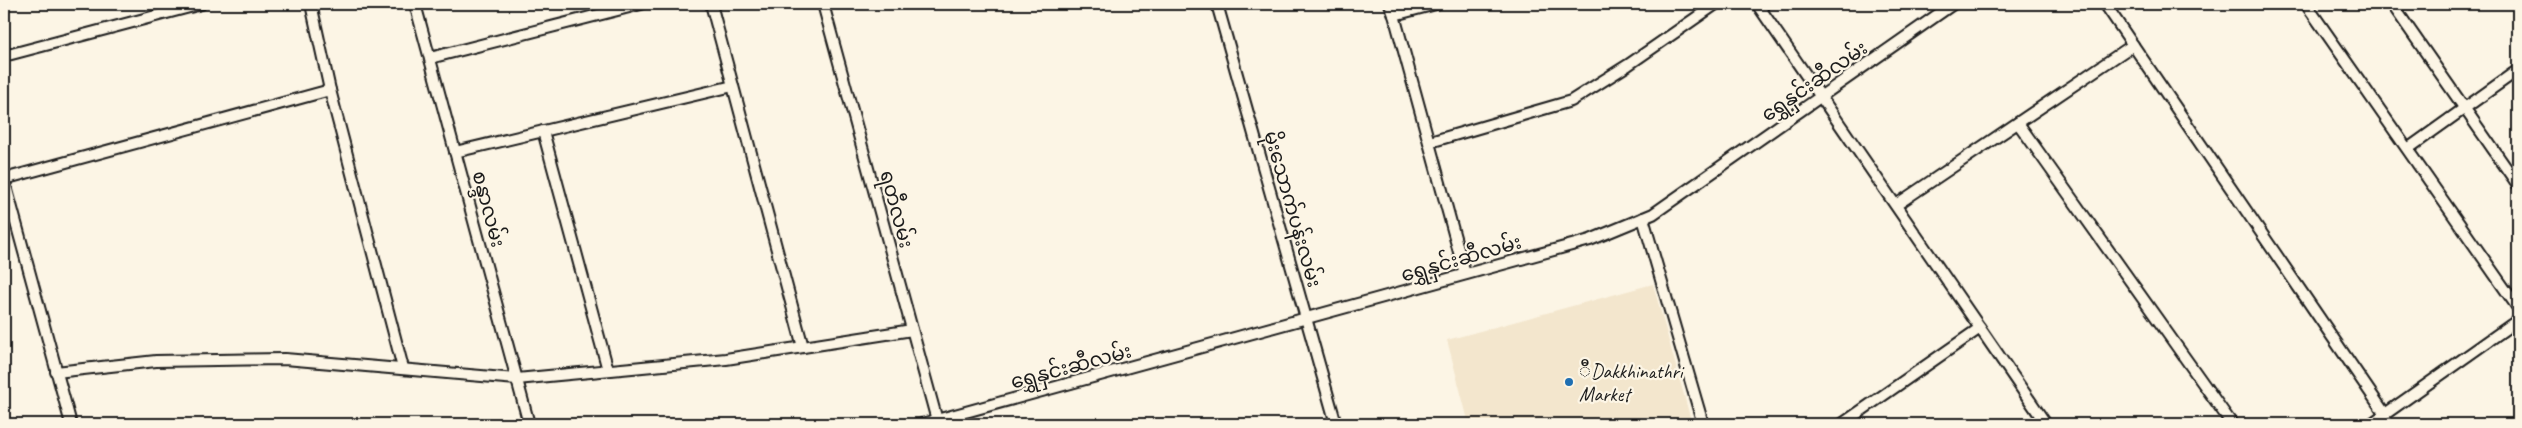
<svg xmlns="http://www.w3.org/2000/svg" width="2522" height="428" viewBox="0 0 2522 428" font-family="Caveat,'Noto Sans Myanmar',sans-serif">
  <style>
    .built { fill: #f3e6cd }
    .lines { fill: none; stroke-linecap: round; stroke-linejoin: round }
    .minor-casing { stroke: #1c1c1c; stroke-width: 14 }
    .minor { stroke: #fcf5e5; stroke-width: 10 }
    .poi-dot { fill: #1f6fb2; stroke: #fcf5e5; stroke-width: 2 }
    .labels { text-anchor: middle; stroke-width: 4.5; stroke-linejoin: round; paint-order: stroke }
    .street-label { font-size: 20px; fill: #1c1c1c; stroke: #fcf5e5 }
    .poi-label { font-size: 20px; fill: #1c1c1c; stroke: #fcf5e5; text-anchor: start }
  </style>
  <rect width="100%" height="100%" fill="#fcf5e5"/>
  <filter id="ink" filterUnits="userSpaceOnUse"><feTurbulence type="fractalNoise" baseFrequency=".02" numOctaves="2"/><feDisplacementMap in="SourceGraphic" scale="10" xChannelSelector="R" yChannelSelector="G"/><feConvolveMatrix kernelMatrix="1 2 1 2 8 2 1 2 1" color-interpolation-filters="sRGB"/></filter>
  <g filter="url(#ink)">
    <polygon class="built" points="1653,284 1692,424 1469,424 1447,340"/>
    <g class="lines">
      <g class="minor-casing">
        <g id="minor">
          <polyline points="311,4 330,90 403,368"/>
          <polyline points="415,4 529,424"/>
          <polyline points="711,4 803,347"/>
          <polyline points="823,4 938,424"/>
          <polyline points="1217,4 1336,424"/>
          <polyline points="1390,4 1394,15 1436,4"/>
          <polyline points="1757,4 2046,424"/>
          <polyline points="2105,4 2385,414"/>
          <polyline points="2306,4 2518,308"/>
          <polyline points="2392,4 2518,185"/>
          <polyline points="1394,15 1465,274"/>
          <polyline points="4,56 201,4"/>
          <polyline points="430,58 641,4"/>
          <polyline points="2018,123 2232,424"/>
          <polyline points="543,131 608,370"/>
          <polyline points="1430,142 1571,101 1628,65 1716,4"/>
          <polyline points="2409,148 2518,70"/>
          <polyline points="455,152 733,86"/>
          <polyline points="4,179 330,90"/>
          <polyline points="4,179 71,424"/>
          <polyline points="1896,205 2133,45"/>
          <polyline points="1643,218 1703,424"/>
          <polyline points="56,372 156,361 285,359 517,379 726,359 912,330"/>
          <polyline points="922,424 1590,240 1653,214 1953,4"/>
          <polyline points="1842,424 1980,328"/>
          <polyline points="2371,424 2518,320"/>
        </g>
      </g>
      <use href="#minor" class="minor"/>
    </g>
  </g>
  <circle class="poi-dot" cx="1569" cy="382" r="5"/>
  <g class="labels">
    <g class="street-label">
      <text transform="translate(1814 81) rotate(-35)" y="7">ရွှေနှင်းဆီလမ်း</text>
      <text transform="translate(489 209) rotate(75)" y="7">စန္ဒာလမ်း</text>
      <text transform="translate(897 209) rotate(75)" y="7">ရတီလမ်း</text>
      <text transform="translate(1293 209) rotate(74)" y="7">မိုးသောက်ပန်းလမ်း</text>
      <text transform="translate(1461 258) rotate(-16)" y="7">ရွှေနှင်းဆီလမ်း</text>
      <text transform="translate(1071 366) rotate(-15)" y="7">ရွှေနှင်းဆီလမ်း</text>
    </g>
    <g class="poi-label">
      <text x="1579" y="378">ီDakkhinathri<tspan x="1579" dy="23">Market</tspan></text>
    </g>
  </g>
  <rect width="2522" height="428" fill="none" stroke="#fcf5e5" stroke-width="20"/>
  <rect x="10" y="10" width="2502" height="408" fill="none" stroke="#1c1c1c" stroke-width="2" filter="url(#ink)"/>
</svg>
